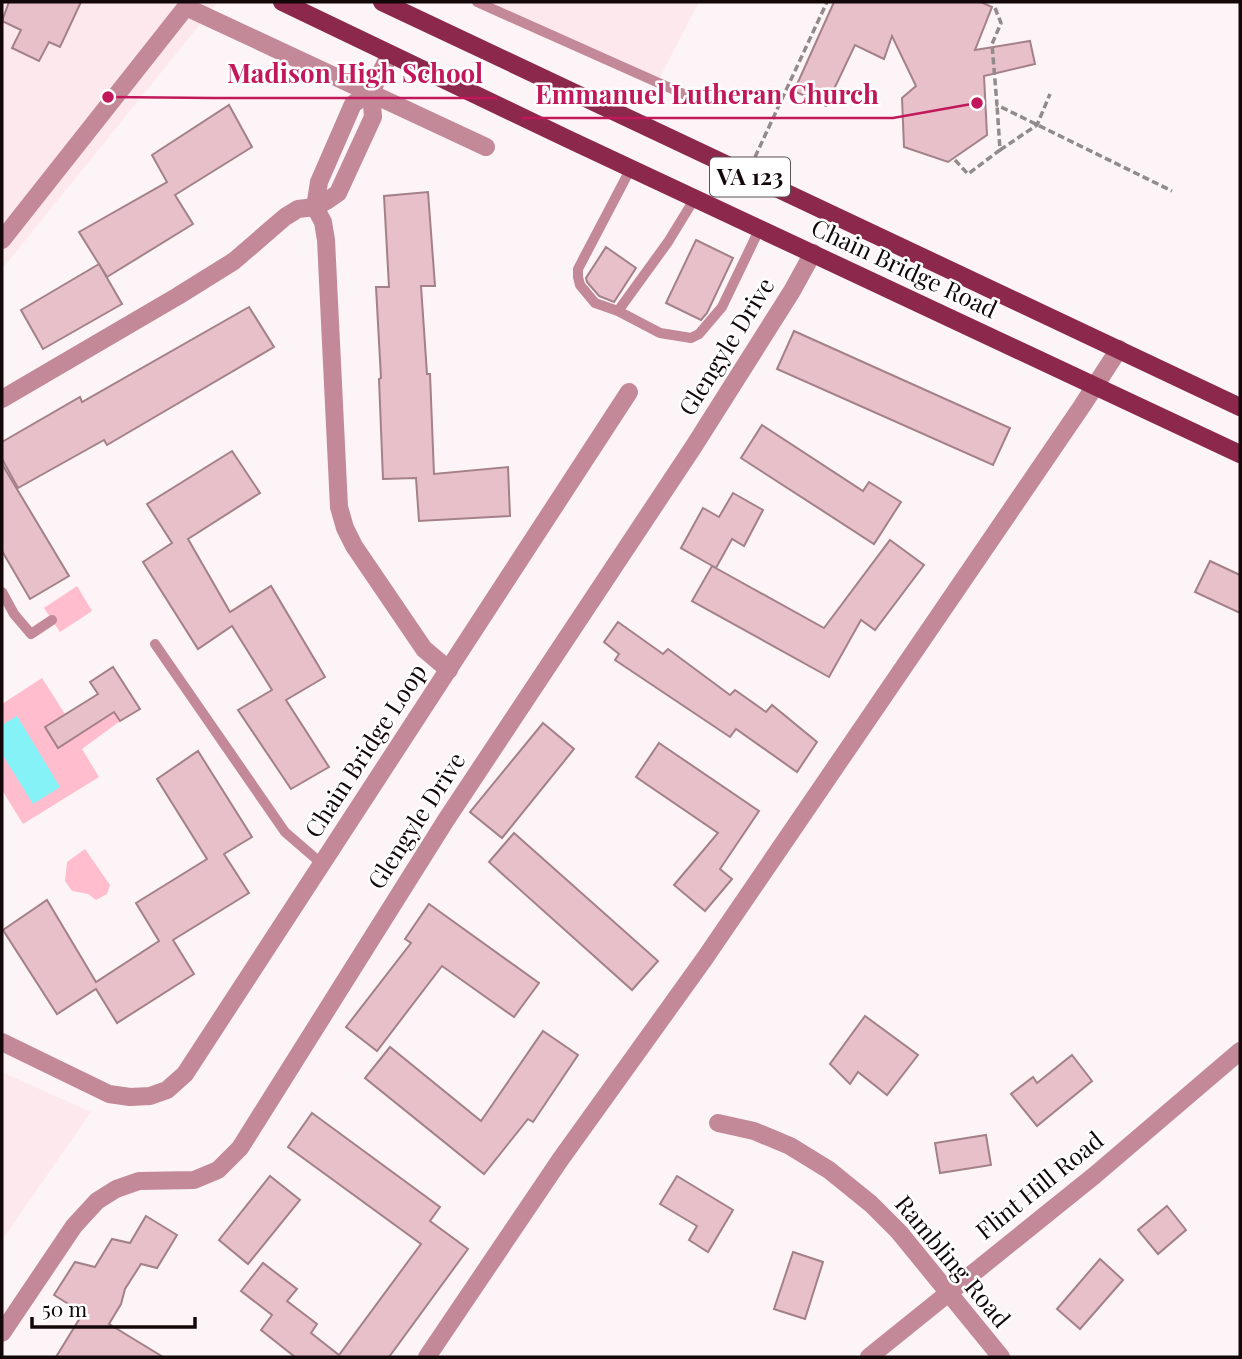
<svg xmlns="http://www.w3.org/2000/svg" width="1242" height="1359" viewBox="0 0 1242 1359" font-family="'Playfair Display',serif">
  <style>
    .built { fill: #fde9ed }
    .green { fill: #ffbdcd }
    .water { fill: #84f2f7 }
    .building { fill: #e7c0c9; stroke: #a48088; stroke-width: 2 }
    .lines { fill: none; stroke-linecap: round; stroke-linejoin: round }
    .path { stroke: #938a8c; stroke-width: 3.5; stroke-dasharray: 7 3.5; stroke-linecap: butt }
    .service { stroke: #c38998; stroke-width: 10 }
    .minor { stroke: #c38998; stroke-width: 18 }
    .tertiary { stroke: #c38998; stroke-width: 18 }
    .primary { stroke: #8c284c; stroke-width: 18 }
    .labels { text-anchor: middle; stroke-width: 5; stroke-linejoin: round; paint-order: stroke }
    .shield { fill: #fff; stroke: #5a5154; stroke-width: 2 }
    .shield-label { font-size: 23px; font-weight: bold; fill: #13070a }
    .street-label { font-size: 24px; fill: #13070a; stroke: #fff }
    .leader { fill: none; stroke: #c2185b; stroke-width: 2.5 }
    .callout-dot { fill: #c2185b; stroke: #fff; stroke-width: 2.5 }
    .callout-label { font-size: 26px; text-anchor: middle; font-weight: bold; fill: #c2185b; stroke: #fff; stroke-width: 5; stroke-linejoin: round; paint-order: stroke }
  </style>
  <rect width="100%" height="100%" fill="#fcf4f6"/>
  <g class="built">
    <polygon points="2,2 218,2 2,269"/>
    <polygon points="477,2 699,2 657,83"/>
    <polygon points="2,1072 91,1112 2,1240"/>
  </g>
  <g class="green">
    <polygon points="77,586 92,611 60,632 44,608"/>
    <polygon points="42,678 65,714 45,727 58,747 114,712 120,721 82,749 99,777 23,824 2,790 2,704"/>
    <polygon points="85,849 110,885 107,894 96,900 88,894 72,891 65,881 67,862"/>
  </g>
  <polygon class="water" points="17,716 60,787 33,804 2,754 2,725"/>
  <g class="building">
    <polygon points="9,2 81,2 60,47 49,42 39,61 12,48 21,30 2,21"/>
    <polygon points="834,2 981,2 992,7 975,50 1030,41 1035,64 984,76 987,135 948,162 904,147 902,98 916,86 892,36 884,59 855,45 826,106 794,91"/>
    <polygon points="229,105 252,147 175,195 193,224 107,277 79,232 167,182 152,155"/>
    <polygon points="428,192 435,286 421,286 427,374 430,374 434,474 508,467 510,516 419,521 416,478 383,479 379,379 381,378 376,287 389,287 384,196"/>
    <polygon points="696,240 733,258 707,313 701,320 666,303"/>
    <polygon points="606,247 636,268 614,302 599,296 587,282 586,278"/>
    <polygon points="99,264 122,304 43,349 21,310"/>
    <polygon points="249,307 274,347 107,445 104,440 18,488 2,459 2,442 80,397 82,402"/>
    <polygon points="794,331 1010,428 993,465 777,369"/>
    <polygon points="762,425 863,491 869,482 901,502 874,544 741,458"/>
    <polygon points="232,451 260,493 188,539 230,612 271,586 325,677 286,700 329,767 291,789 238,710 272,690 232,626 198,649 143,562 172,543 147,504"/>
    <polygon points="2,464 69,576 30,599 2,551"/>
    <polygon points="733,493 763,510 744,546 732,539 716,568 681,548 703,508 719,517"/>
    <polygon points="890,540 924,565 875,630 861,620 829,677 692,601 712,566 824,628"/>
    <polygon points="1210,561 1240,575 1240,613 1195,592"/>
    <polygon points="618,622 663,654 668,649 730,695 735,690 766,712 772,705 817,742 797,772 736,729 730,737 615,660 619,654 604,642"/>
    <polygon points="113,667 140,709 120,721 114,712 58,748 45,727 98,694 90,682"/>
    <polygon points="543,723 574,749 502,838 470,812"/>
    <polygon points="659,743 759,811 720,869 732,879 705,911 674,885 718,833 636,777"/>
    <polygon points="198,751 252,837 224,854 249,893 173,940 194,974 117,1023 96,989 57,1014 3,930 47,900 96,982 159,941 136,903 207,859 157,779"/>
    <polygon points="514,833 658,961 632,990 489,862"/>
    <polygon points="429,904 539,983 514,1017 442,966 377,1051 346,1027 411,943 405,939"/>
    <polygon points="865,1016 918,1055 887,1095 858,1072 850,1084 830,1064"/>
    <polygon points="543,1031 578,1055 533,1122 528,1119 484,1174 365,1078 390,1047 481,1121"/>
    <polygon points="1072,1055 1092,1081 1037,1126 1011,1094 1033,1077 1037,1083"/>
    <polygon points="312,1113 440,1207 430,1221 468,1249 389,1357 295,1357 261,1330 272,1315 241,1291 263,1263 297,1289 287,1301 317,1324 311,1333 339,1355 421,1244 288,1147"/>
    <polygon points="986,1135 991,1165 940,1173 935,1143"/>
    <polygon points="270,1176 300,1200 248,1264 219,1240"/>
    <polygon points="677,1176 733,1210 708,1252 689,1240 697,1226 660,1204"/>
    <polygon points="1167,1206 1186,1230 1158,1254 1138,1230"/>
    <polygon points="146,1216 177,1235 157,1268 141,1264 125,1289 121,1304 109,1324 163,1357 56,1357 83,1313 54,1295 75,1262 95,1267 112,1239 130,1243"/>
    <polygon points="793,1252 823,1262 805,1319 774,1309"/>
    <polygon points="1100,1259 1123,1280 1080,1329 1057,1309"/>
  </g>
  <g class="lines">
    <g class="path">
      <polyline points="995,8 1001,23 992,44 997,105 1172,191"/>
      <polyline points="1000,150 1037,125 1050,94"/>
      <polyline points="755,157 827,2"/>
      <polyline points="955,160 968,174 1000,150 997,105"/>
    </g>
    <g class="service">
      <polyline points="477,2 688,96"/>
      <polyline points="631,168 578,269 578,277 580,285 595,303 618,311 660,333 691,338 699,334 722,307 760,228"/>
      <polyline points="618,311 668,242 695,198"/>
      <polyline points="2,592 14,614 31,634 52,620"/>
      <polyline points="155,644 285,832 322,864"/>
    </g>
    <g class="minor">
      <polyline points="186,7 486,147"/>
      <polyline points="390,54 371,92 353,104 319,182 315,207 323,222 326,240 339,507 345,528 354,546 424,649 449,670"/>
      <polyline points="2,240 190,2"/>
      <polyline points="2,399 178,296 234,261 285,217 298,209 315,207 328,200 338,193 373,117 371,92"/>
      <polyline points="2,1042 109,1094 130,1097 150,1096 167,1090 185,1074 629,392"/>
      <polyline points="718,1123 754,1131 790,1146 829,1170 871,1204 899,1232 1001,1357"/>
      <polyline points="2,1333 74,1226 97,1201 116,1189 139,1181 194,1180 218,1170 240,1148 446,820 694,446 792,291 813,253"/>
      <polyline points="427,1357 560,1160 705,958 1082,406 1119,349"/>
    </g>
    <polyline class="tertiary" points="869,1357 1095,1175 1240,1051"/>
    <g class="primary">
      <polyline points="282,2 568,139 1240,454"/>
      <polyline points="382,2 1240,407"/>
    </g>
  </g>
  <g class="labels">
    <rect class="shield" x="710" y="157.5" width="80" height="39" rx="5"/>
    <g class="shield-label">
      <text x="750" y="185">VA 123</text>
    </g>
    <g class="street-label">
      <text transform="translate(904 269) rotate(25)" y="8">Chain Bridge Road</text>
      <text transform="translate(727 347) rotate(-58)" y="8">Glengyle Drive</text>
      <text transform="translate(366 751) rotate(-57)" y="8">Chain Bridge Loop</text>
      <text transform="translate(417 821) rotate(-57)" y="8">Glengyle Drive</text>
      <text transform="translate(1040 1186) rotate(-39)" y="8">Flint Hill Road</text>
      <text transform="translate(952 1262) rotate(50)" y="8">Rambling Road</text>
    </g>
  </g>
  <path class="leader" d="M108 97L213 98H497M977 103L893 118H522"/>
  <g class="callout-dot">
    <circle cx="108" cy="97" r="7"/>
    <circle cx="977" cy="103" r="7"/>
  </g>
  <g class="callout-label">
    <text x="355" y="83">Madison High School</text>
    <text x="707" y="104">Emmanuel Lutheran Church</text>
  </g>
  <rect width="1242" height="1359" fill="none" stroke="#13070a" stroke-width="7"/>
  <path d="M32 1317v10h163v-10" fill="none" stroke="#13070a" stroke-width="3.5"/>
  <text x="42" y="1317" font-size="21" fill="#13070a" stroke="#ffffff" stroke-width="5" paint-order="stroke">50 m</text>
</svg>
